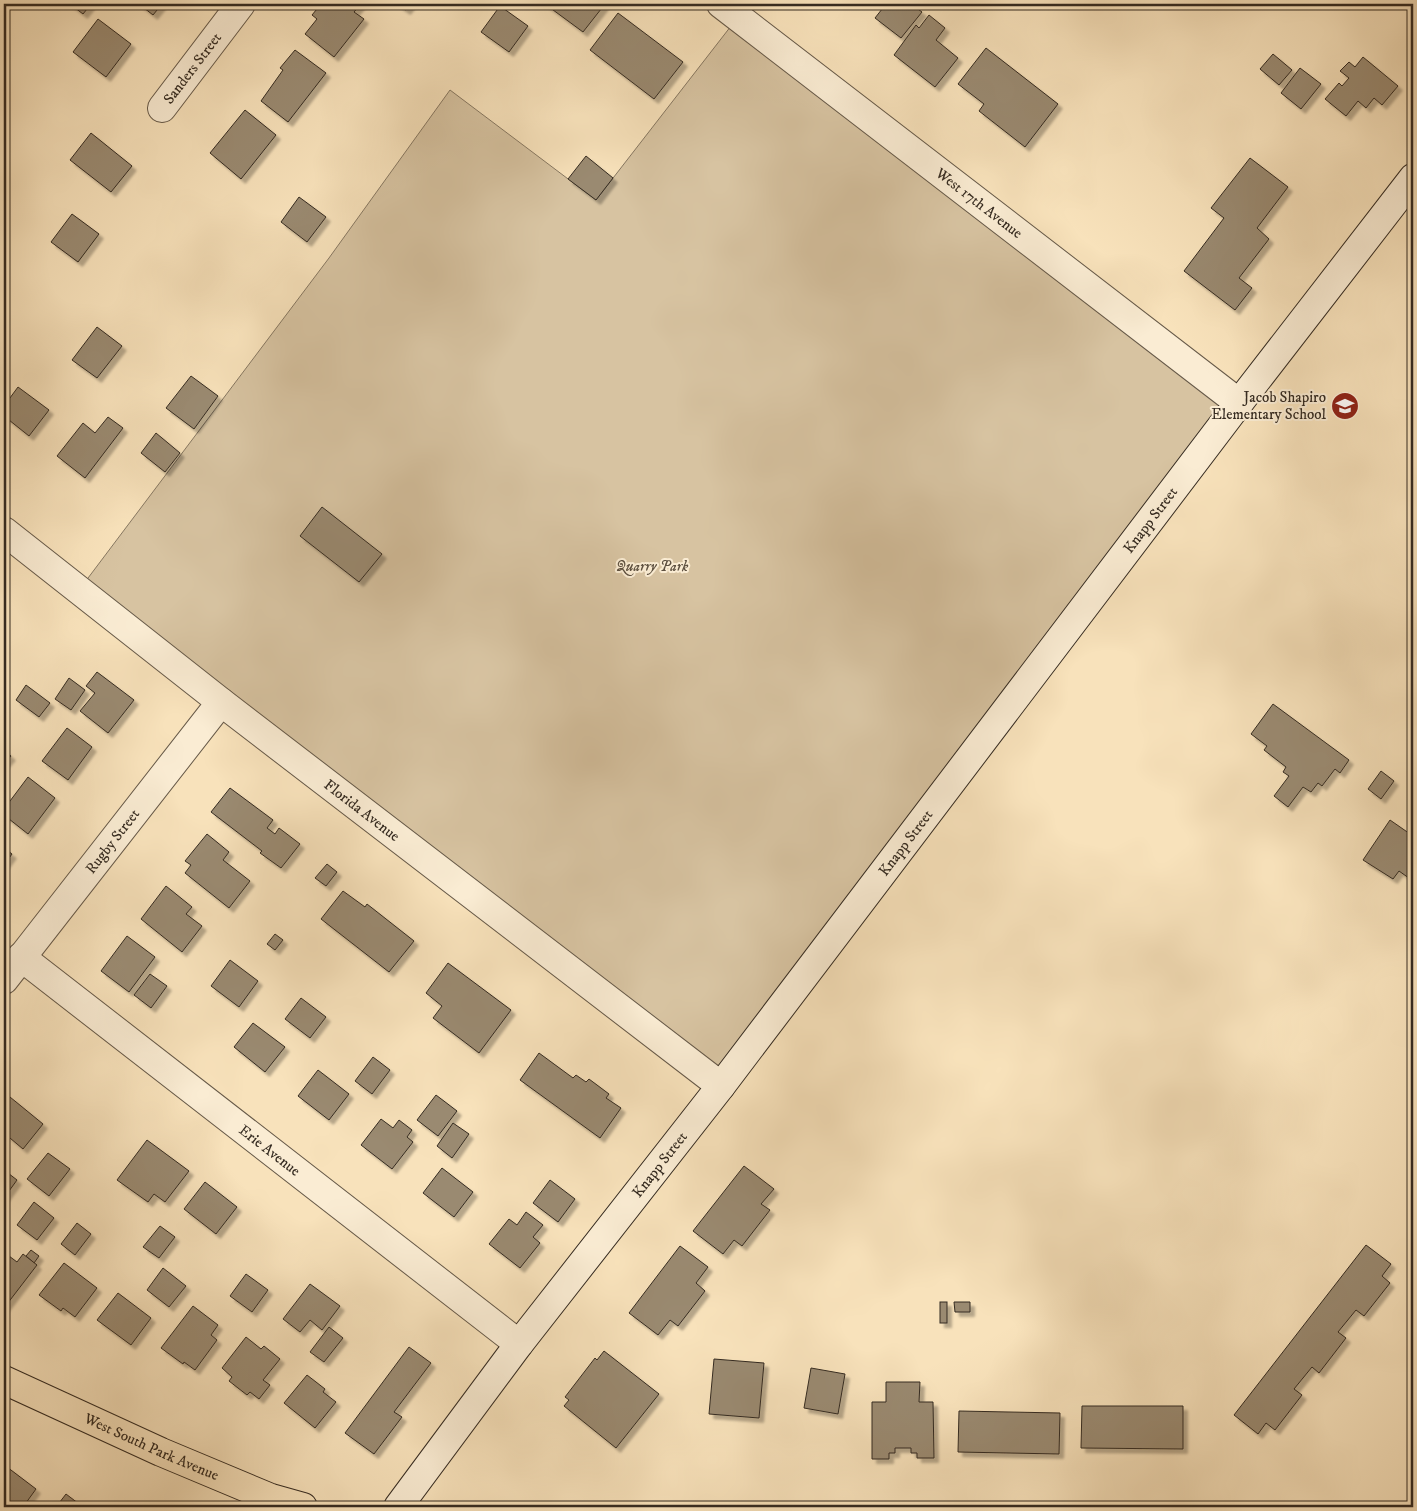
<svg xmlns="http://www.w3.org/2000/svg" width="1417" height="1511" viewBox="0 0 1417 1511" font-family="'IM FELL DW Pica',serif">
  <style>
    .green { fill: #d7c3a1; stroke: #867761 }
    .building { fill: #9a8a71; stroke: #352b21; filter: url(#shadow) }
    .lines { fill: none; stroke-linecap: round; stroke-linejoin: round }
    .street-casing { stroke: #665948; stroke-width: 30 }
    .secondary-casing { stroke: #352b21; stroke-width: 30 }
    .primary-casing { stroke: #352b21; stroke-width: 30 }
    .street { stroke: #faecd3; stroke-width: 28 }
    .secondary { stroke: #faecd3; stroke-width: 28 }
    .primary { stroke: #f8e2bb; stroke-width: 28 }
    .labels { text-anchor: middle; stroke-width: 4; stroke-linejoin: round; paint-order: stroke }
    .street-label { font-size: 15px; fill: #352b21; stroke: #faecd3 }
    .poi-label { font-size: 15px; fill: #352b21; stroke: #faecd3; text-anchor: end }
    .park-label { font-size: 15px; font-style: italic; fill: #5e5141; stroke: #faecd3 }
  </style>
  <defs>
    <filter id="shadow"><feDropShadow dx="4.5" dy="4.5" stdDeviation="1" flood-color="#0004"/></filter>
  </defs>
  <rect width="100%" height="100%" fill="#f8e2bb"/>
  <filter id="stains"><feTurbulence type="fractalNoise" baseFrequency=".004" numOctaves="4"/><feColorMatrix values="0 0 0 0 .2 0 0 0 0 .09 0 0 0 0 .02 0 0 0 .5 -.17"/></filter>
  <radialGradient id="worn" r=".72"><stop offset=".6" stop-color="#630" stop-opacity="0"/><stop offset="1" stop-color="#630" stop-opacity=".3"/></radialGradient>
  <polygon class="green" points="738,17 1239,403 721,1086 79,590 329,258 450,90 596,200"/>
  <g class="building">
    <polygon points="70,4 91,4 83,14"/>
    <polygon points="139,4 162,4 153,15"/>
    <polygon points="321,4 361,4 354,12 364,19 334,57 305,34 317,19 312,15"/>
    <polygon points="397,4 411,4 406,10"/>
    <polygon points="545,4 605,4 583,32"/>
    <polygon points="886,4 911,4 922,12 901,38 875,18"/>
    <polygon points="500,6 528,26 509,52 481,32"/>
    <polygon points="618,13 683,62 654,99 590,50"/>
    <polygon points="929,15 945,28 936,40 958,58 935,87 894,55 916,25 919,28"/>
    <polygon points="98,19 131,44 106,77 73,52"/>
    <polygon points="986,48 1058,104 1025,147 979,111 984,104 958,84"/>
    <polygon points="295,50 326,73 288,122 261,101 283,70 280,68"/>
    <polygon points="1273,54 1292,70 1279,85 1260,69"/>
    <polygon points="1363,57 1398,86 1382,105 1374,98 1366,108 1358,101 1346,116 1325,99 1339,83 1342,86 1349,78 1340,71 1349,62 1355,67"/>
    <polygon points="1300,68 1321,84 1301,109 1281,93"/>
    <polygon points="245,110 276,135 241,179 210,153"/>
    <polygon points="91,133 132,166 111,192 70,160"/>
    <polygon points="586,156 613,178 596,200 568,179"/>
    <polygon points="1250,158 1288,187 1257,228 1269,239 1239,278 1252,288 1235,310 1184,271 1224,218 1211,208"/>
    <polygon points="299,197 326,217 307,242 281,222"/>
    <polygon points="72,214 99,234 78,262 51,242"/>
    <polygon points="97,327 122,346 97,378 72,360"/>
    <polygon points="191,376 218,396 194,429 166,408"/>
    <polygon points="18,387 49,410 29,436 4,416 4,406"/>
    <polygon points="108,417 123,428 85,478 57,456 83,423 95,433"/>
    <polygon points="156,433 180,453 165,472 141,453"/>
    <polygon points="322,507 382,554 359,582 300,536"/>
    <polygon points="97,672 134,700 108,733 80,711 95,693 86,686"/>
    <polygon points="69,678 85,690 71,710 55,699"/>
    <polygon points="26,685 50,703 39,717 16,700"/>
    <polygon points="1273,704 1349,760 1340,773 1335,769 1322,786 1318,783 1311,792 1303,787 1288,807 1274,796 1289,776 1283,772 1286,767 1264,750 1267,746 1251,734"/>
    <polygon points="67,728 92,747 68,780 42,761"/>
    <polygon points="4,750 11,756 4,764"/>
    <polygon points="1381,771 1394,781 1381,799 1368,789"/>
    <polygon points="28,777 55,798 28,834 4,815 4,809"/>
    <polygon points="230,788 273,820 267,828 275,834 279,828 300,844 281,868 260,853 262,851 211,812"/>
    <polygon points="1390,820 1413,836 1413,881 1399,871 1393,879 1363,860"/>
    <polygon points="207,834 229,852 223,860 250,881 229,908 185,873 191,865 185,861"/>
    <polygon points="4,848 12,854 4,865"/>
    <polygon points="327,864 337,872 326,886 315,878"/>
    <polygon points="166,886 192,907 186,914 202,926 182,952 141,919"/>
    <polygon points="343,891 365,907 367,904 414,941 389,972 321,919"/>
    <polygon points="275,934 283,940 275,950 267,944"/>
    <polygon points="127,936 155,957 129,992 101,971"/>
    <polygon points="230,960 258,981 239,1007 211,986"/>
    <polygon points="448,963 511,1010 479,1053 433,1018 442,1006 426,993"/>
    <polygon points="150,974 167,986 151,1008 134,995"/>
    <polygon points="301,998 326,1017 310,1038 285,1019"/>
    <polygon points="253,1023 285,1047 265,1072 234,1047"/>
    <polygon points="539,1053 573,1078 576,1075 586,1082 589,1079 609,1094 606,1098 621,1108 600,1138 520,1080"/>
    <polygon points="373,1057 390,1070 372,1094 355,1081"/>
    <polygon points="318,1070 349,1094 329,1120 298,1096"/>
    <polygon points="436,1095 457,1111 438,1136 417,1120"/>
    <polygon points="10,1097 43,1124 23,1149 4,1133 4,1105"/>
    <polygon points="381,1119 393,1128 399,1120 412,1130 407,1137 413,1142 392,1169 361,1145"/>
    <polygon points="453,1123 469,1134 452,1158 437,1146"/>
    <polygon points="147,1140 189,1171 165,1202 154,1194 148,1202 117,1180"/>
    <polygon points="48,1153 70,1169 49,1196 27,1179"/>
    <polygon points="744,1166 774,1189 761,1204 770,1210 742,1246 734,1240 723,1254 693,1231"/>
    <polygon points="442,1168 473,1192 454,1217 423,1193"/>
    <polygon points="4,1170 17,1180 4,1198"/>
    <polygon points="550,1180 575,1199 558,1222 533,1203"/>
    <polygon points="205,1182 237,1207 216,1234 184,1209"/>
    <polygon points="34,1202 54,1218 37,1240 17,1225"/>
    <polygon points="526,1212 543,1225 533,1237 540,1243 520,1268 489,1244 509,1219 517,1225"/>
    <polygon points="77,1223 91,1234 75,1255 61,1244"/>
    <polygon points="160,1226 175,1237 159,1258 143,1247"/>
    <polygon points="1366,1245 1391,1264 1382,1276 1390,1283 1364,1316 1356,1310 1338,1332 1346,1338 1319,1373 1312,1367 1294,1389 1302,1395 1275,1430 1266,1423 1258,1434 1234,1415"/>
    <polygon points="680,1246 708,1267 696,1283 705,1291 678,1326 670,1320 658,1335 629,1313"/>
    <polygon points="31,1250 39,1256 34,1263 26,1256"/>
    <polygon points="5,1253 17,1262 23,1254 37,1265 4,1308 4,1256"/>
    <polygon points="64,1263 97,1288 75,1317 63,1308 61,1311 39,1295"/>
    <polygon points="163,1268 186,1286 169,1307 147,1290"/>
    <polygon points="246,1274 268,1290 252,1312 230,1296"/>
    <polygon points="310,1284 340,1306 322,1330 310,1320 300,1332 283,1319"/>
    <polygon points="118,1293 151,1318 131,1345 97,1320"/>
    <rect x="940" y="1302" width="7" height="21"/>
    <polygon points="954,1302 970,1302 970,1312 955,1312"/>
    <polygon points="193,1306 218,1325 211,1335 217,1340 195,1370 184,1362 183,1364 161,1348"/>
    <polygon points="329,1327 343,1338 324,1362 310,1352"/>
    <polygon points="246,1337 261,1349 264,1346 280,1359 263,1380 270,1385 259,1399 250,1392 247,1395 229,1381 232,1377 222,1368"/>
    <polygon points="409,1347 431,1363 394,1412 402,1417 374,1454 345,1433"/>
    <polygon points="604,1351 659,1394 616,1448 564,1406 569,1400 565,1397 595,1358 597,1360"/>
    <polygon points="714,1359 764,1363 759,1418 709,1414"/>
    <polygon points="811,1368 845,1374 838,1414 804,1408"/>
    <polygon points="307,1375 325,1389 323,1392 336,1402 315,1428 284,1403"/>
    <polygon points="886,1382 920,1382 919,1402 933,1402 934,1458 917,1458 917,1453 911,1453 911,1448 895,1448 895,1453 889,1453 889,1459 872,1459 872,1402 886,1402"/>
    <polygon points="1082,1406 1183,1406 1183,1449 1081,1448"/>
    <polygon points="959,1411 1060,1413 1059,1454 958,1452"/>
    <polygon points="7,1467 36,1489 23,1507 4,1507 4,1471"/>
    <polygon points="66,1494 83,1507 56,1507"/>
  </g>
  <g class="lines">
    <g class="street-casing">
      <g id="street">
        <path id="s1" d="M 721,4 L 1239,403"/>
        <path id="s2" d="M 162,108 L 241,4"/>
        <path id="s3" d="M 4,531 L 221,702 L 721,1086"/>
        <path id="s4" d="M 21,957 L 519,1344"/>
        <path id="s5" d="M 4,980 L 221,702"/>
      </g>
    </g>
    <g class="secondary-casing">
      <g id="secondary">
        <path id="s6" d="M 398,1507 L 519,1344 L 721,1086 L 1239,403 L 1413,178"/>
      </g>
    </g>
    <g class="primary-casing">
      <g id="primary">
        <path id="s7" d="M 4,1380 L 161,1452 L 271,1498 L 303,1507"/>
      </g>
    </g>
    <use href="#street" class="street"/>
    <use href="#secondary" class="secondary"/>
    <use href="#primary" class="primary"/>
  </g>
  <defs>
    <g id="school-disc" transform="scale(1.4375)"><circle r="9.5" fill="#8f2418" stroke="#faecd3"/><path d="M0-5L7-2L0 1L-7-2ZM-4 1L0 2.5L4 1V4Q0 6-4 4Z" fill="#fff"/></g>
  </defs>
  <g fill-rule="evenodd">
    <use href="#school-disc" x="1345" y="406"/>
  </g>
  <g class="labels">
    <g class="street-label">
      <text dy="5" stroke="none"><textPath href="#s2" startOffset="50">Sanders Street</textPath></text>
      <text dy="5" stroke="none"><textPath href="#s1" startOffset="326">West 17th Avenue</textPath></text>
      <text dy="5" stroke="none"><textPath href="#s6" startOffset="1241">Knapp Street</textPath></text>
      <text dy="5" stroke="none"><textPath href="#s3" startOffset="454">Florida Avenue</textPath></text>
      <text dy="5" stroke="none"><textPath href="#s5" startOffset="176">Rugby Street</textPath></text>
      <text dy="5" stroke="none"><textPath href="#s6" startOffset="836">Knapp Street</textPath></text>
      <text dy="5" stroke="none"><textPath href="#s4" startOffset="315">Erie Avenue</textPath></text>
      <text dy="5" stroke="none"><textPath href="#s6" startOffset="431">Knapp Street</textPath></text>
      <text dy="5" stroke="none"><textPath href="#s7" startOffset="162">West South Park Avenue</textPath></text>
    </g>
    <g class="poi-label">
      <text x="1326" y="402">Jacob Shapiro<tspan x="1326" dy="17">Elementary School</tspan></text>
    </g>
    <g class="park-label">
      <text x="652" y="571">Quarry Park</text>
    </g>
  </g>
  <rect width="1417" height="1511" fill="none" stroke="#f8e2bb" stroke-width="20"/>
  <rect x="5" y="5" width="1407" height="1501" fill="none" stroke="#352b21" stroke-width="2.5"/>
  <rect x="10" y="10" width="1397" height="1491" fill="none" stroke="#352b21"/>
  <rect width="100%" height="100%" filter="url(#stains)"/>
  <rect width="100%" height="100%" fill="url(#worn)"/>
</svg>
